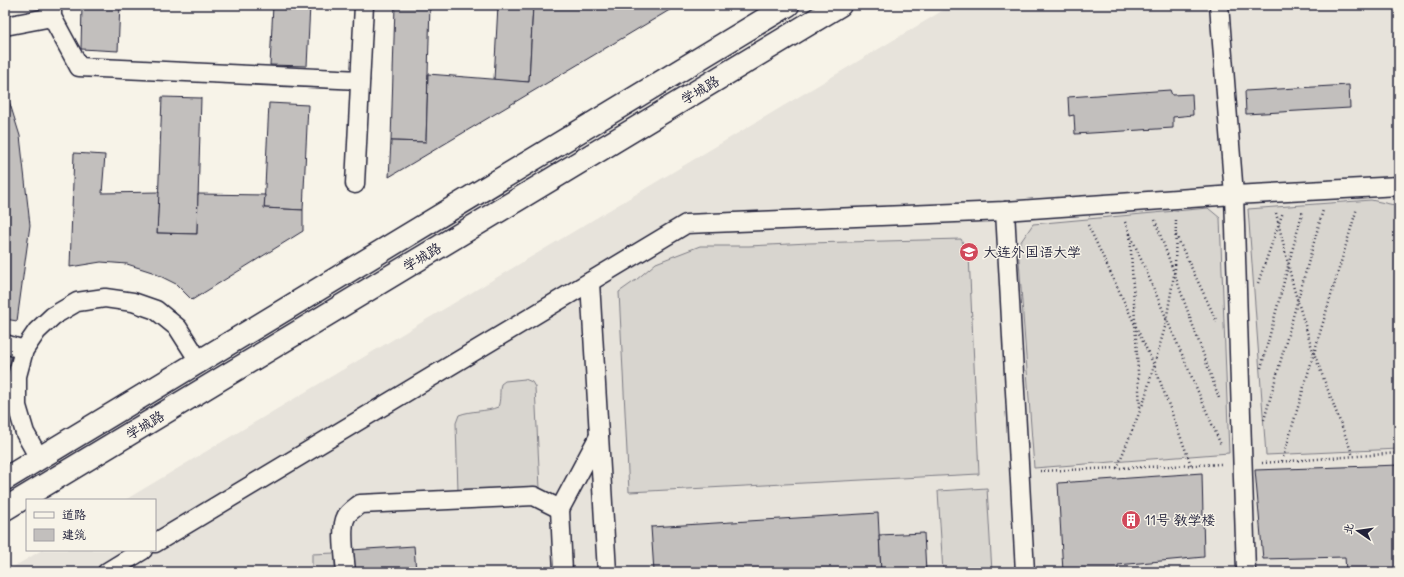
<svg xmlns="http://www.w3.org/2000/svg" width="1404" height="577" viewBox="0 0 1404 577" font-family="Delius,'LXGW WenKai TC',sans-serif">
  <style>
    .built { fill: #e7e3db }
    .garden { fill: #d8d5cf; stroke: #7d7c85 }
    .building { fill: #c2bfbd; stroke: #22223b }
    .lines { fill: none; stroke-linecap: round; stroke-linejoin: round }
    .street-casing { stroke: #22223b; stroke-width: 21 }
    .secondary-casing { stroke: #22223b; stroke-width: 25 }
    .path { stroke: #22223b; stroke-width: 2.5; stroke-dasharray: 1 3; stroke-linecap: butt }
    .street { stroke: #f7f3e8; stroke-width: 18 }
    .secondary { stroke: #f7f3e8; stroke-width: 22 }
    .labels { text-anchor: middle; stroke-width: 3; stroke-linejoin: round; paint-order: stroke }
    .street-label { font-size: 14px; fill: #22223b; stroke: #f7f3e8 }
    .poi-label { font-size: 14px; fill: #22223b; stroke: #f7f3e8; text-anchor: start }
  </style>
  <rect width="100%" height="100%" fill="#f7f3e8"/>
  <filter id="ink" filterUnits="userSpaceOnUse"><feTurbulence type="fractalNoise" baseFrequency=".025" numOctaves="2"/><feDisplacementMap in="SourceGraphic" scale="8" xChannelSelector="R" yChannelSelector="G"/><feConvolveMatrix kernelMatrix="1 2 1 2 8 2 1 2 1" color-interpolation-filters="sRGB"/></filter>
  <g filter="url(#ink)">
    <polygon class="built" points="952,5 1399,5 1399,572 5,572 42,550 155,550 155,500 125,500"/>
    <g class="garden">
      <polygon points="1371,200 1399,206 1399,449 1266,455 1248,209"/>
      <polygon points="1208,208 1220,218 1229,453 1034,468 1018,246 1033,224"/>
      <polygon points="961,239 969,255 979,474 629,492 619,292 636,280 656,263 700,246 749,246 809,243"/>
      <path d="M 525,379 L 532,382 L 535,387 L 540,488 L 458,492 L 456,423 L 459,415 C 472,410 486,412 498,407 C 501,399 499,392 501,384 L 505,381 Z"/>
      <polygon points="987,488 992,572 943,572 938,491"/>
      <polygon points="335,553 335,572 312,572 312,554"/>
    </g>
    <g class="building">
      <polygon points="82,5 120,5 118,51 81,49"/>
      <polygon points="273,5 310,5 307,66 270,65"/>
      <polygon points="395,5 430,5 426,142 391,141"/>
      <polygon points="498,5 533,5 529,82 494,80"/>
      <polygon points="533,5 678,5 389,177 391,141 426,142 428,74 529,82"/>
      <polygon points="1349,85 1350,108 1246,114 1245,91"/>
      <polygon points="5,88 20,136 30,225 17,321 5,319"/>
      <polygon points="1170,90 1172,95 1192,94 1193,115 1173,117 1173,128 1075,134 1074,115 1069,116 1068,97"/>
      <polygon points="162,97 201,98 197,234 157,233"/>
      <polygon points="269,103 308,105 303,210 264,208"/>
      <polygon points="74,153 105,155 102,193 159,192 157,233 197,234 198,194 265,195 264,208 303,210 303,231 192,300 176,284 152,272 127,264 101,262 70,267"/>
      <polygon points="1399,465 1399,572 1346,572 1345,557 1263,559 1255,470"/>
      <polygon points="1202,473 1204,557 1118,565 1118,572 1063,572 1058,483"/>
      <polygon points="878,513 881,572 654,572 651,527"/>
      <polygon points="924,533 926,572 881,572 879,535"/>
      <polygon points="414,546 416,572 352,572 351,550"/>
    </g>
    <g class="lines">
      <g class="street-casing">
        <g id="street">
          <polyline points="52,5 52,17 79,67 360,80"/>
          <polyline points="1219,5 1234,195 1246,572"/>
          <polyline points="5,26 52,17"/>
          <polyline points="355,184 364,5"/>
          <polyline points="1005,211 1025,572"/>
          <polyline points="590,282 607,572"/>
          <polyline points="5,344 24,350"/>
          <polyline points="39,458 25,433 17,406 17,376 24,350 37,331 53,316 77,302 105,298 133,302 156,310 178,328 199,361"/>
          <polyline points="560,509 563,572"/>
          <polyline points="155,543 686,224 1005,211 1234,195 1399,186"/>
          <polyline points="107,572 143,550"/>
          <path d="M 346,572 C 345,559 340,528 346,517 C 348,512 355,508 360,504 L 534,496 L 560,509 L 599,436"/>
        </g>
      </g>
      <g class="secondary-casing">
        <g id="secondary">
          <polyline points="5,479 788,5"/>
          <polyline points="5,509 840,5"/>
        </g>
      </g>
      <g class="path">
        <polyline points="1276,213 1294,289 1312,348 1353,456"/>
        <polyline points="1155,220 1219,398"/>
        <polyline points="1125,222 1221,445"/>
        <polyline points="1088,225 1154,365 1191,465"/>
        <polyline points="1130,234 1140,407"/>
        <polyline points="1176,235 1217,322"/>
        <polyline points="1258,283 1283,212"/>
        <polyline points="1261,368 1303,210"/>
        <polyline points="1264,420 1323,210"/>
        <polyline points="1282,461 1357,208"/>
        <polyline points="1262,463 1399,453"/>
        <polyline points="1117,468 1144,401 1165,327 1175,269 1176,220"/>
        <polyline points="1040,471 1223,464"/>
      </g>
      <use href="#street" class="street"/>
      <use href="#secondary" class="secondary"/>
    </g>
  </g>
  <defs>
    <g id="university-disc" transform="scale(1)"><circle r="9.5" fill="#d1495b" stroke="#f7f3e8"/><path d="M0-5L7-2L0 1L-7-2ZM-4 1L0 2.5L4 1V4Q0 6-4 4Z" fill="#fff"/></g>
    <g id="building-disc" transform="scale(1)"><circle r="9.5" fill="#d1495b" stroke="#f7f3e8"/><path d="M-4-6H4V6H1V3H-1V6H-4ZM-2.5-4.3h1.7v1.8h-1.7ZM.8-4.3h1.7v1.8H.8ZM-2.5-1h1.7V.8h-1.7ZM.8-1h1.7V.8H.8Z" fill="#fff"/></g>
  </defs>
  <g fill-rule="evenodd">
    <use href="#university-disc" x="969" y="252"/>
    <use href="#building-disc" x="1131" y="520"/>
  </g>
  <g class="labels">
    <g class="street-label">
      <text transform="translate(700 90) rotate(-31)" y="5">学城路</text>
      <text transform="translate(422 257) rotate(-31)" y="5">学城路</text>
      <text transform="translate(145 425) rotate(-31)" y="5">学城路</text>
    </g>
    <g class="poi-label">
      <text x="983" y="257">大连外国语大学</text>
      <text x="1145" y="525">11号 教学楼</text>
    </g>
  </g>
  <rect width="1404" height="577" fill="none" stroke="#f7f3e8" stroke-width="20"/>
  <rect x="10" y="10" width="1384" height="557" fill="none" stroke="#22223b" stroke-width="1.5" filter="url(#ink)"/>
  <rect x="26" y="499" width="130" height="52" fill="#f7f3e8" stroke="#a29fa3"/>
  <rect x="34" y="512" width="20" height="6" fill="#f7f3e8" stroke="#a29fa3"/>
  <text x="62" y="519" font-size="12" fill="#22223b">道路</text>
  <rect x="34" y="529" width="20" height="12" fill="#c2bfbd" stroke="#a29fa3"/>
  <text x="62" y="539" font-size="12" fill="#22223b">建筑</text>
  <g transform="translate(1358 531) rotate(283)" stroke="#f7f3e8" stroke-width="3" paint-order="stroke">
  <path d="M0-3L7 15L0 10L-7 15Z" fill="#22223b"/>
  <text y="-6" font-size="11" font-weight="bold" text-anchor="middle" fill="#22223b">北</text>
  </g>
</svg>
